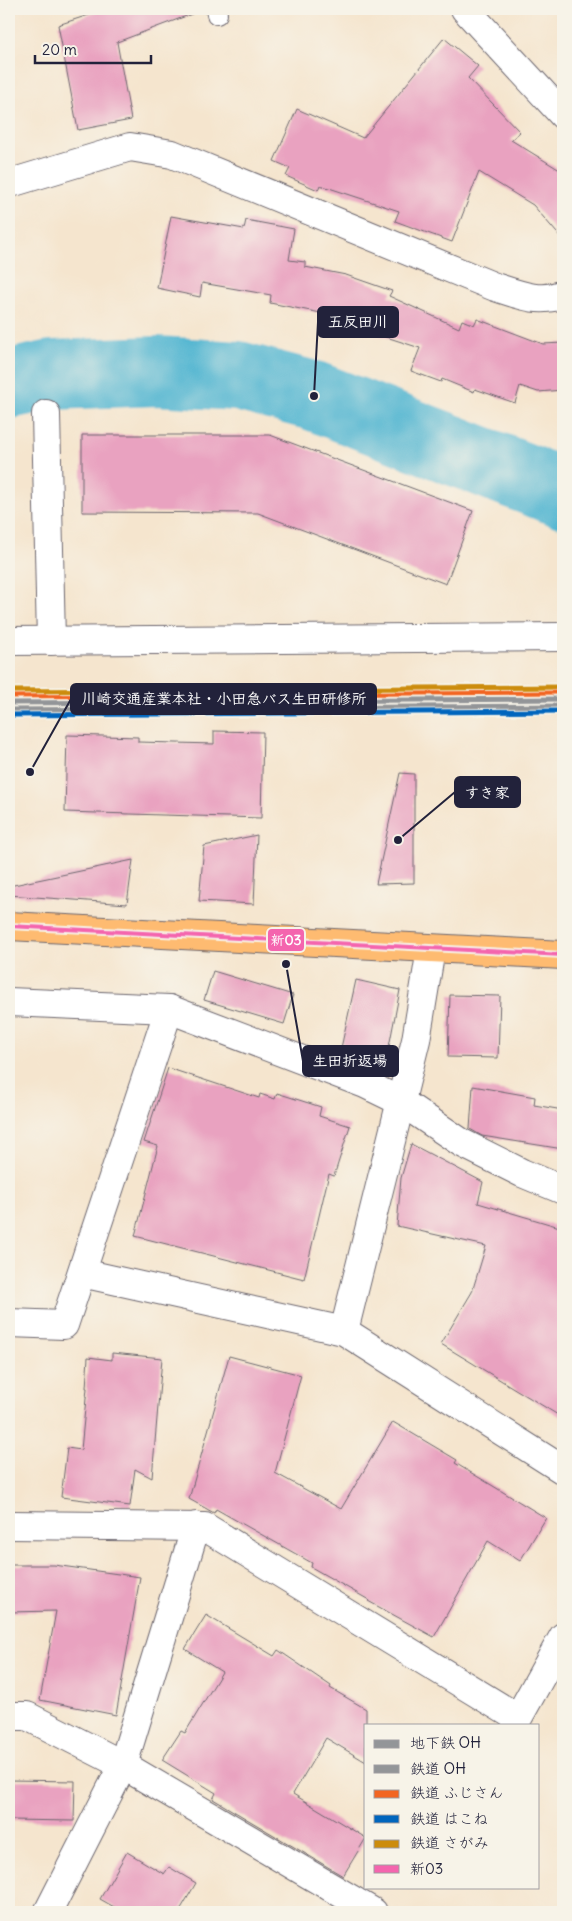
<svg xmlns="http://www.w3.org/2000/svg" width="572" height="1921" viewBox="0 0 572 1921" font-family="Delius,'Klee One',sans-serif">
  <style>
    .lines { fill: none; stroke-linecap: round; stroke-linejoin: round }
    .river { stroke: #53b6d1; stroke-width: 70 }
    .building { fill: #e9a2c0 }
    .service-casing { stroke: #6c666e; stroke-width: 22 }
    .minor-casing { stroke: #6c666e; stroke-width: 30 }
    .primary-casing { stroke: #6c666e; stroke-width: 30 }
    .service { stroke: #fff; stroke-width: 20 }
    .minor { stroke: #fff; stroke-width: 28 }
    .primary { stroke: #febb71; stroke-width: 28 }
    .bus-1-casing { stroke: #f7f3e8; stroke-width: 8 }
    .bus-1 { stroke: #f465ae; stroke-width: 4 }
    .rail-1-casing { stroke: #f7f3e8; stroke-width: 9 }
    .rail-2-casing { stroke: #f7f3e8; stroke-width: 9 }
    .rail-3-casing { stroke: #f7f3e8; stroke-width: 9 }
    .rail-4-casing { stroke: #f7f3e8; stroke-width: 9 }
    .rail-1 { stroke: #939598; stroke-width: 5 }
    .rail-2 { stroke: #f26522; stroke-width: 5 }
    .rail-3 { stroke: #0065bd; stroke-width: 5 }
    .rail-4 { stroke: #cc8c0c; stroke-width: 5 }
    .metro-1-casing { stroke: #f7f3e8; stroke-width: 9 }
    .metro-1 { stroke: #939598; stroke-width: 5 }
    .leader { fill: none; stroke: #22223b; stroke-width: 2 }
    .callout-dot { fill: #22223b; stroke: #f7f3e8; stroke-width: 2 }
    .callout { fill: #22223b; stroke: #22223b; stroke-width: 2 }
    .callout-label { font-size: 15px; text-anchor: middle; font-weight: bold; fill: #fff }
    .line-badge { stroke: #f7f3e8; stroke-width: 2 }
    .badge-label { font-size: 14px; text-anchor: middle; font-weight: bold; fill: #fff }
  </style>
  <rect width="100%" height="100%" fill="#f7f3e8"/>
  <filter id="ink" filterUnits="userSpaceOnUse"><feTurbulence type="fractalNoise" baseFrequency=".02" numOctaves="2"/><feDisplacementMap in="SourceGraphic" scale="10" xChannelSelector="R" yChannelSelector="G"/><feConvolveMatrix kernelMatrix="1 2 1 2 8 2 1 2 1" color-interpolation-filters="sRGB"/></filter>
  <filter id="wash" filterUnits="userSpaceOnUse"><feTurbulence type="fractalNoise" baseFrequency=".0096" numOctaves="4" result="noise"/><feDisplacementMap in="SourceGraphic" scale="20" xChannelSelector="R" yChannelSelector="G"/><feGaussianBlur stdDeviation="1.12" result="paint"/><feColorMatrix in="noise" values="0 0 0 0 0 0 0 0 0 0 0 0 0 0 0 0 0 1.4 0 .05"/><feComposite in="paint" operator="in"/></filter>
  <g filter="url(#wash)">
    <rect width="100%" height="100%" fill="#f5e5ce"/>
    <g class="lines">
      <polyline class="river" points="9,384 52,375 157,371 238,376 314,396 563,493"/>
    </g>
    <g id="blocks">
      <g class="building">
        <polygon points="107,9 197,9 197,12 117,42 131,120 78,130 58,25"/>
        <polygon points="444,38 478,66 468,78 520,132 511,140 563,172 563,240 533,205 479,172 452,242 395,221 399,211 320,185 318,190 286,176 290,168 274,161 297,109 363,138"/>
        <polygon points="171,216 244,229 246,220 294,229 289,260 305,262 305,267 346,275 392,291 389,296 459,328 462,320 474,325 477,319 543,344 563,343 563,390 538,392 520,386 515,403 475,389 474,392 442,379 441,382 411,371 420,348 337,321 320,318 321,313 270,303 271,295 202,283 200,297 157,288"/>
        <polygon points="82,435 270,435 473,511 446,584 258,513 82,512"/>
        <polygon points="214,731 263,732 261,818 65,812 67,735 138,737 138,742 214,744"/>
        <polygon points="400,773 414,774 414,883 376,884"/>
        <polygon points="257,835 254,904 199,901 204,846"/>
        <polygon points="133,860 127,904 9,895 9,886"/>
        <polygon points="213,971 293,995 284,1024 204,1000"/>
        <polygon points="356,980 400,990 387,1057 341,1048"/>
        <polygon points="450,995 500,996 498,1058 448,1057"/>
        <polygon points="168,1068 259,1098 260,1094 275,1099 277,1093 321,1107 319,1116 350,1126 334,1176 329,1174 304,1279 135,1236 158,1146 144,1142"/>
        <polygon points="473,1086 535,1097 534,1105 563,1110 563,1149 482,1136 470,1129"/>
        <polygon points="411,1144 483,1182 478,1203 563,1228 563,1418 441,1344 472,1292 486,1246 397,1226 401,1178"/>
        <polygon points="112,1353 162,1358 152,1478 135,1469 130,1506 61,1497 67,1448 81,1450 87,1388 86,1388 88,1357 112,1360"/>
        <polygon points="229,1356 301,1375 275,1473 341,1509 393,1422 457,1460 455,1463 546,1518 520,1561 488,1541 434,1637 368,1601 369,1600 311,1567 312,1563 216,1509 214,1513 189,1499"/>
        <polygon points="9,1565 54,1565 140,1577 116,1715 40,1700 56,1611 9,1612"/>
        <polygon points="206,1615 274,1656 278,1650 331,1686 330,1688 366,1709 366,1762 326,1738 293,1794 366,1838 343,1876 213,1799 216,1793 162,1760 181,1731 185,1733 222,1672 185,1649"/>
        <polygon points="9,1780 75,1781 74,1821 9,1820"/>
        <polygon points="127,1852 164,1874 169,1867 196,1883 179,1912 123,1912 100,1899"/>
      </g>
    </g>
  </g>
  <g filter="url(#ink)">
    <use href="#blocks" fill-opacity="0" stroke="#6c666e" stroke-width="1"/>
    <g class="lines">
      <g class="service-casing">
        <polyline id="service" points="216,9 217,14"/>
      </g>
      <g class="minor-casing">
        <g id="minor">
          <polyline points="465,9 563,115"/>
          <path d="M 9,182 L 14,182 L 130,147 L 172,154 L 495,287 C 517,294 540,304 563,294"/>
          <polyline points="46,414 51,641"/>
          <polyline points="9,641 563,637"/>
          <polyline points="9,1002 169,1009 365,1084 400,1101 462,1143 522,1173 563,1190"/>
          <polyline points="82,1273 344,1331 563,1470"/>
          <polyline points="9,1323 64,1325 169,1009"/>
          <polyline points="344,1331 416,1040 431,949"/>
          <polyline points="9,1525 205,1527 518,1718 563,1637"/>
          <polyline points="9,1716 27,1716 123,1765 373,1912"/>
          <polyline points="48,1912 123,1765 196,1526"/>
        </g>
      </g>
      <g class="primary-casing">
        <polyline id="primary" points="9,926 563,955"/>
      </g>
      <use href="#service" class="service"/>
      <use href="#minor" class="minor"/>
      <use href="#primary" class="primary"/>
      <g class="bus-1-casing">
        <polyline id="bus-1" points="9,926 563,955"/>
      </g>
      <use href="#bus-1" class="bus-1"/>
      <g class="rail-1-casing">
        <polyline id="rail-1" points="9,709 563,705"/>
      </g>
      <g class="rail-2-casing">
        <polyline id="rail-2" points="9,697 563,693"/>
      </g>
      <g class="rail-3-casing">
        <polyline id="rail-3" points="9,715 563,711"/>
      </g>
      <g class="rail-4-casing">
        <polyline id="rail-4" points="9,691 563,687"/>
      </g>
      <use href="#rail-1" class="rail-1"/>
      <use href="#rail-2" class="rail-2"/>
      <use href="#rail-3" class="rail-3"/>
      <use href="#rail-4" class="rail-4"/>
      <g class="metro-1-casing">
        <polyline id="metro-1" points="9,703 563,699"/>
      </g>
      <use href="#metro-1" class="metro-1"/>
    </g>
  </g>
  <path class="leader" d="M314 396L318 322M30 772L71 699M398 840L455 792M286 964L303 1061"/>
  <g class="callout-dot">
    <circle cx="314" cy="396" r="5"/>
    <circle cx="30" cy="772" r="5"/>
    <circle cx="398" cy="840" r="5"/>
    <circle cx="286" cy="964" r="5"/>
  </g>
  <g class="callout">
    <rect x="318" y="307" width="80" height="30" rx="5"/>
    <rect x="71" y="684" width="305" height="30" rx="5"/>
    <rect x="455" y="777" width="65" height="30" rx="5"/>
    <rect x="303" y="1046" width="95" height="30" rx="5"/>
  </g>
  <g class="callout-label">
    <text x="358" y="327">五反田川</text>
    <text x="224" y="704">川崎交通産業本社・小田急バス生田研修所</text>
    <text x="487" y="798">すき家</text>
    <text x="350" y="1066">生田折返場</text>
  </g>
  <rect class="line-badge" x="267" y="928" width="38" height="24" rx="5" fill="#f465ae"/>
  <g class="badge-label">
    <text x="286" y="945">新03</text>
  </g>
  <rect width="572" height="1921" fill="none" stroke="#f7f3e8" stroke-width="30"/>
  <rect x="364" y="1724" width="175" height="165" fill="#f7f3e8" stroke="#a29fa3"/>
  <rect x="374" y="1740" width="25" height="8" fill="#939598" stroke="#a29fa3"/>
  <text x="410" y="1748" font-size="15" fill="#22223b">地下鉄 OH</text>
  <rect x="374" y="1765" width="25" height="8" fill="#939598" stroke="#a29fa3"/>
  <text x="410" y="1774" font-size="15" fill="#22223b">鉄道 OH</text>
  <rect x="374" y="1790" width="25" height="8" fill="#f26522" stroke="#a29fa3"/>
  <text x="410" y="1798" font-size="15" fill="#22223b">鉄道 ふじさん</text>
  <rect x="374" y="1815" width="25" height="8" fill="#0065bd" stroke="#a29fa3"/>
  <text x="410" y="1824" font-size="15" fill="#22223b">鉄道 はこね</text>
  <rect x="374" y="1840" width="25" height="8" fill="#cc8c0c" stroke="#a29fa3"/>
  <text x="410" y="1848" font-size="15" fill="#22223b">鉄道 さがみ</text>
  <rect x="374" y="1865" width="25" height="8" fill="#f465ae" stroke="#a29fa3"/>
  <text x="410" y="1874" font-size="15" fill="#22223b">新03</text>
  <path d="M35 55v8h116v-8" fill="none" stroke="#22223b" stroke-width="2.5"/>
  <text x="42" y="55" font-size="15" fill="#22223b" stroke="#f7f3e8" stroke-width="4" paint-order="stroke">20 m</text>
</svg>
